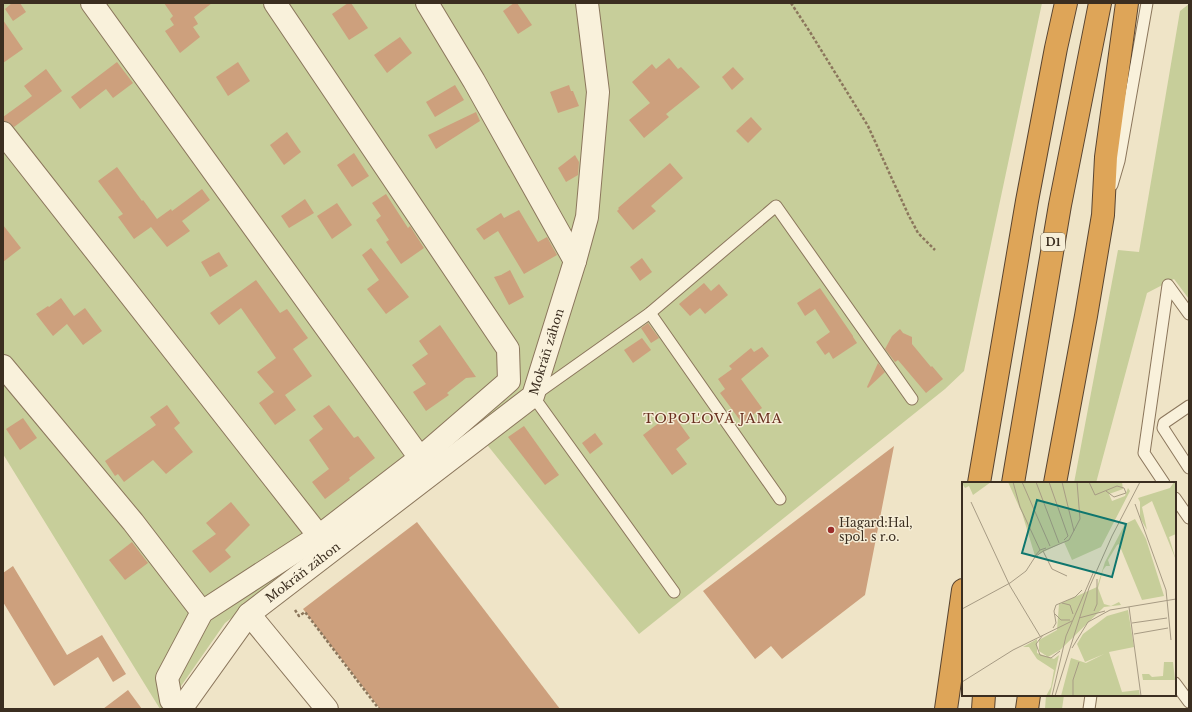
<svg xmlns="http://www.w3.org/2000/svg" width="1192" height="712" viewBox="0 0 1192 712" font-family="'Libre Baskerville',serif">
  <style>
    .green { fill: #c7ce9a }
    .building { fill: #cda07d }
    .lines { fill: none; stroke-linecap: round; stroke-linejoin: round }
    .lane-casing { stroke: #8b765c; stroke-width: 13 }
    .street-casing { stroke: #8b765c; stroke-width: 24 }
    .highway-casing { stroke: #594430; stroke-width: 24 }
    .path { stroke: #8b765c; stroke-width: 2.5; stroke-dasharray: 3 2; stroke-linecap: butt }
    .lane { stroke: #f9f1db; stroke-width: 11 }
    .street { stroke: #f9f1db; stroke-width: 22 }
    .highway { stroke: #dea558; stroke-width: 22 }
    .poi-dot { fill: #9b2d2b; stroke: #f6eed7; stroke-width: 1.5 }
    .labels { text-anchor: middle; stroke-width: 3; stroke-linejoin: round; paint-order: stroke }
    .shield { fill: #f6eed7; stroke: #736857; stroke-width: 1 }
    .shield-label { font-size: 11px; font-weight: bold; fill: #3b2e20 }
    .street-label { font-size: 12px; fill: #3b2e20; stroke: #f6eed7 }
    .poi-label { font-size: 12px; fill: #3b2e20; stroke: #f6eed7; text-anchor: start }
    .neighbourhood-label { font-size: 13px; letter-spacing: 1px; fill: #682f1f; stroke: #f6eed7 }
    .inset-road { fill: none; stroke: #a79b84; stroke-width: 1 }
    .view { fill: #0f766e; fill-opacity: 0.15; stroke: #0f766e; stroke-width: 2 }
    .inset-edge { fill: none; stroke: #3b2e20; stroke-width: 2 }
  </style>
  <rect width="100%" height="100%" fill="#efe4c7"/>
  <g class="green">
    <polygon points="3,3 1042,3 964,371 945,389 639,634 476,431 225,623 165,709 160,709 3,454"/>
    <polygon points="1189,4 1189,299 1174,279 1147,293 1096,483 1074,483 1118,250 1139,252 1180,11"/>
    <polygon points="1046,695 1064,695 1062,709 1045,709"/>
  </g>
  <g class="building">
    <polygon points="12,3 20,3 26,12 13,21 5,9"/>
    <polygon points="164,3 212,3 194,17 198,24 193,27 200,37 180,53 165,31 174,25 170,19 173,16"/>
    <polygon points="348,3 351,3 368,28 349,40 332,14"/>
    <polygon points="514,3 517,3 532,25 518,34 503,11"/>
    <polygon points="3,20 23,49 3,63"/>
    <polygon points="400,37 412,53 387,73 374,55"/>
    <polygon points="669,58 678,69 681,67 700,87 666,114 669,117 644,138 629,120 650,103 632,82 652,64 656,69"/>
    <polygon points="117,62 133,83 113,98 106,89 80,109 71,97"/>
    <polygon points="238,62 250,81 228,96 216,77"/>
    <polygon points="733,67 744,79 732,90 722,77"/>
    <polygon points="46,69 62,91 14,127 8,122 3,121 3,117 32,96 24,86"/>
    <polygon points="455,85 464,100 435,117 426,102"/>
    <polygon points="569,85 571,91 573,91 579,106 558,113 550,92"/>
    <polygon points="476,112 480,121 436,149 428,135"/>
    <polygon points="751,117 762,129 748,143 736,131"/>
    <polygon points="287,132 301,152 284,165 270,145"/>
    <polygon points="354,153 369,176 352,187 337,165"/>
    <polygon points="575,155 579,162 578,175 566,182 558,168"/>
    <polygon points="670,163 683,178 651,206 656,211 633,230 617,211 619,209 618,208"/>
    <polygon points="117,167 142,201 143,200 157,219 171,209 172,211 202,189 210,200 182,221 190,231 167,247 151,227 134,239 118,217 123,214 98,181"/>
    <polygon points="386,194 408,228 410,226 424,248 401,264 386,242 389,240 376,220 381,216 372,203"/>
    <polygon points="305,199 314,213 289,228 281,216"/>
    <polygon points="337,203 352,225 332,239 317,216"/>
    <polygon points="519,210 538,242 547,237 557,255 524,274 498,231 484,240 476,229 501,213 504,218"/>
    <polygon points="3,225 21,248 3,262"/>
    <polygon points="371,248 409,297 386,314 367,289 379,280 362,255"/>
    <polygon points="219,252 228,266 210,277 201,262"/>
    <polygon points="642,258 652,272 640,281 630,267"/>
    <polygon points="510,270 524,297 509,305 494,277 501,275"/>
    <polygon points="256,280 280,313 287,309 308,338 293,349 312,376 285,395 296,410 275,425 259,403 274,392 257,372 276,358 241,308 219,325 210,313"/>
    <polygon points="704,283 711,291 719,284 728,295 705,314 700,308 690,316 679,304"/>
    <polygon points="820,288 853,336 853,337 857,343 833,359 829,352 825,355 816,342 830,332 815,309 805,316 797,303"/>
    <polygon points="61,298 74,316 85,308 102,331 83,345 67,324 53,336 36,314 48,306 49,307"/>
    <polygon points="648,323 659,338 651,343 641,328"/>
    <polygon points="440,325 476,377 466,378 447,393 449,395 426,411 413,392 426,384 412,365 428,354 419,341"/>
    <polygon points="900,329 903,333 912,337 912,344 931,367 932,366 943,379 926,393 898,360 895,362 885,349 892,336"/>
    <polygon points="642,338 651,350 633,363 624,350"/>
    <polygon points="762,347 769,356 741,379 762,408 742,423 720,393 725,389 718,379 732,369 729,366 751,348 754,352"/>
    <polygon points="878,363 885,372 868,388 867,387"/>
    <polygon points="167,405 180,423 174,428 193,452 166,474 153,460 124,482 118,474 115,476 105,461 156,425 150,417"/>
    <polygon points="329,405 354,438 358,436 375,458 349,478 350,480 325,499 312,482 329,469 309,440 323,429 313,416"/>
    <polygon points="672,413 690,438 676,449 687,464 672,475 643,435"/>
    <polygon points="23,418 37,438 20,450 6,429"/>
    <polygon points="524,426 559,475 545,485 508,437"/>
    <polygon points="595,433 603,444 590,454 582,443"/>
    <polygon points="894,446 865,595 782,659 771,646 755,659 703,591"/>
    <polygon points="231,502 250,525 225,550 231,557 210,573 192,551 216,534 206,523"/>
    <polygon points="417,522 560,709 380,709 303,609"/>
    <polygon points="132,542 148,563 125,580 109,560"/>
    <polygon points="13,566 67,655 102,635 126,674 113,682 98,657 54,686 3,602 3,573"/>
    <polygon points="128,690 142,709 103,709"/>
  </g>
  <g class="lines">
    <g class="lane-casing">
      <g id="lane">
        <polyline points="1112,185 1119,161 1147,3"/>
        <polyline points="650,313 780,499"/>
        <polyline points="1189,406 1164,423 1163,428 1189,468"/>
        <polyline points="1164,483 1144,453 1168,285 1189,314"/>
        <polyline points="1175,498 1189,518"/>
        <polyline points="674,592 533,396 650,313 776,206 912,399"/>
        <polyline points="1175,683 1189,702"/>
        <polyline points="1089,709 1091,695"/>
      </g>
    </g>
    <g class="street-casing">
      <g id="street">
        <polyline points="92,3 420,458"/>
        <polyline points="427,3 474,81 575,261"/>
        <polyline points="3,133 319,536"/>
        <polyline points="3,366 133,522 202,612"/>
        <polyline points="249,614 327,709"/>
        <polyline points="171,700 167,678 202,612 319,536 420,458 509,381 508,349 275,3"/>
        <path id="s1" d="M 181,709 L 249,614 L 533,396 L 575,261 L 587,217 L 598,92 L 587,3"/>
      </g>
    </g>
    <g class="highway-casing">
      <g id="highway">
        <polyline points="979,483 1027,201 1056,48 1066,3"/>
        <polyline points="1013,483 1060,205 1100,3"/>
        <polyline points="1055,483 1086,316 1103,215 1106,157 1127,3"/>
        <polyline points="946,709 963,590"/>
        <polyline points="983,709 984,695"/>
        <polyline points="1027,709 1029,695"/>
      </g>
    </g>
    <g class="path">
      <polyline points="791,3 810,32 868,126 908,214 918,233 935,250"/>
      <polyline points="295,610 299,616 305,612 379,709"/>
    </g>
    <use href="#lane" class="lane"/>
    <use href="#street" class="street"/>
    <use href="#highway" class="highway"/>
  </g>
  <circle class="poi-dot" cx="831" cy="530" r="4"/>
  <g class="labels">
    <rect class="shield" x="1041" y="233" width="24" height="18" rx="3"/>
    <g class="shield-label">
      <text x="1053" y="246">D1</text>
    </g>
    <g class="street-label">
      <text dy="4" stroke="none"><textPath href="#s1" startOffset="521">Mokráň záhon</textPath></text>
      <text dy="4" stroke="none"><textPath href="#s1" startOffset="185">Mokráň záhon</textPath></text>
    </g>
    <g class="poi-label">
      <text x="839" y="527">Hagard:Hal,<tspan x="839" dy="14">spol. s r.o.</tspan></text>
    </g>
    <g class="neighbourhood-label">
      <text x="713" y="423">TOPOĽOVÁ JAMA</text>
    </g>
  </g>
  <g transform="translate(962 482)">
    <rect width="214" height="214" fill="#efe4c7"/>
    <path d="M 29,0 L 11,13 L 7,4 L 3,6 L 0,1 ZM 46,0 L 160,0 L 161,7 L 147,12 L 150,19 L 163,14 L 166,6 L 168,9 L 139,65 L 110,78 L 102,60 L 73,74 L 60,31 ZM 212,0 L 214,0 L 214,52 L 207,55 L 214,78 L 190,19 L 180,25 L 185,48 L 178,36 L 178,20 L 176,16 L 208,6 ZM 173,37 L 184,57 L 202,114 L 180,118 L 157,62 L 155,63 L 146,78 L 148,84 L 144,84 L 141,88 L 136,106 L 142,122 L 149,124 L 157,120 L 159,123 L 142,125 L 98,168 L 86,175 L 77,169 L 77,158 L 95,148 L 97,122 L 135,105 L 143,80 L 163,42 ZM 166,128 L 172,165 L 147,170 L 160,210 L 177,208 L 178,214 L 99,214 L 109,176 L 124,181 L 142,172 L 123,180 L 115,162 L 121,152 L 145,134 ZM 75,157 L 75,171 L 92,177 L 97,173 L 88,214 L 84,214 L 89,205 L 92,188 L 75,177 L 67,165 L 61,165 ZM 202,180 L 211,180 L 213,198 L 181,198 L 180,192 L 187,192 L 190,195 L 201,194 Z" fill="#c7ce9a"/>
    <path class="inset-road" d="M 51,0 L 58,25 L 78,68M 60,0 L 88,64M 74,0 L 97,61M 87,0 L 106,54 L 102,58M 100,0 L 112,49M 127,0 L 133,13 L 155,4 L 162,6 L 164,11 L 152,15 L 144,9M 9,20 L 48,104 L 78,154M 173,22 L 204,108 L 209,158M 81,69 L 90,87 L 105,94M 73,74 L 78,68 L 84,66M 100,121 L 108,123 L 111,132M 167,125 L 179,214M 0,127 L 48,101 L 64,89 L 73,75 L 81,69 L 107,58 L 118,37 L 115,0M 148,128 L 214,117M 132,129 L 135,122 L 135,97M 93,132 L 99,138 L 108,138M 117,136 L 143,129M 170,141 L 205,136M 91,146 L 94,141 L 92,129 L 94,123 L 113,115 L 120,108M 172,152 L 206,146M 81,153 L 74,162 L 78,173 L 89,176 L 98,169M 110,166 L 126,140 L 148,128M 0,200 L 51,168 L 110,139M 90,214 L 104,154 L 132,89M 93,214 L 127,106 L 150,54 L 178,0M 111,214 L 111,198 L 117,180"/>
    <path class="view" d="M 75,18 L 164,42 L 150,95 L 60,71 Z"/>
    <rect width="214" height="214" class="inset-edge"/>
  </g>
  <rect width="1192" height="712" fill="none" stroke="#3b2e20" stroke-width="8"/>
</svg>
